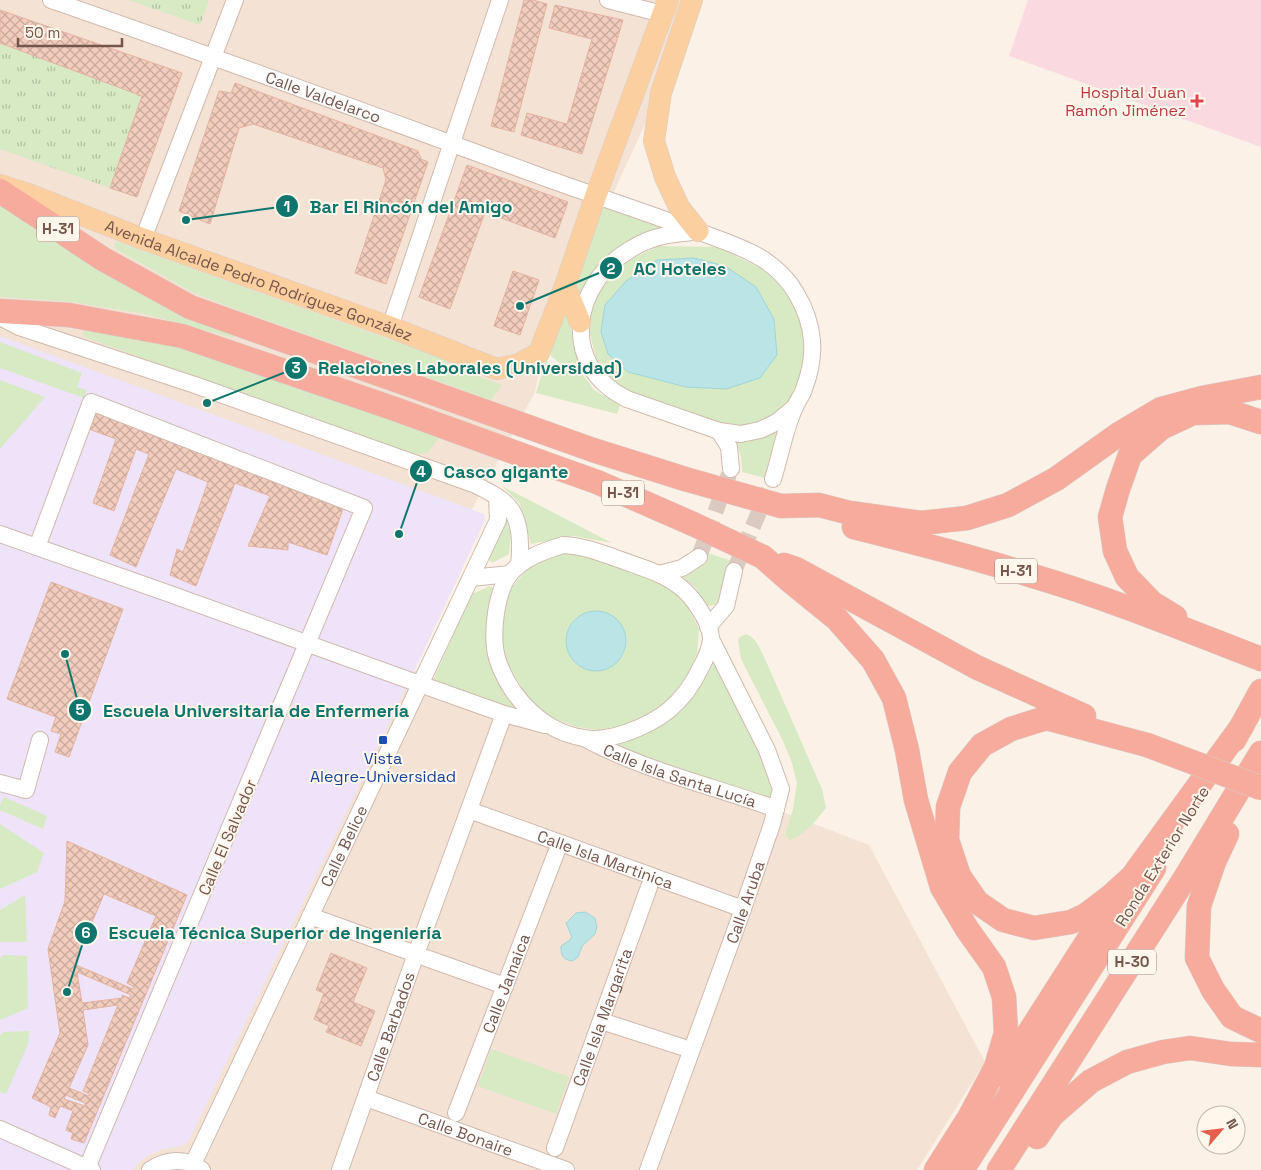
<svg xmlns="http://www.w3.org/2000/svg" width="1261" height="1170" viewBox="0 0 1261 1170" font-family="'Space Grotesk',sans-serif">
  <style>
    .residential { fill: #f4e2d4 }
    .education { fill: #eee3f9 }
    .medical { fill: #fad9e0 }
    .grass { fill: #d7eac4; fill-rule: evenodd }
    .park { fill: url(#park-tufts) }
    .water { fill: #bae4e6; stroke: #a0d5d8 }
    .building { fill: url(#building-cross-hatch); stroke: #e5b29e; fill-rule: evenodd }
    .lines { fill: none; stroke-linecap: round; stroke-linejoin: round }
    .minor-tunnel { stroke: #dacabf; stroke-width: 16; stroke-dasharray: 16 8; stroke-linecap: butt }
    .minor-casing { stroke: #d0baae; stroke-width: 18 }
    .major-casing { stroke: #d9cfcc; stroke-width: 22 }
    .highway-casing { stroke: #d9cfcc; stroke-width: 25 }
    .minor { stroke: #fff; stroke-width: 16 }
    .major { stroke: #fbcf9f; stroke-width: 21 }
    .highway { stroke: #f6ab9d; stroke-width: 24 }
    .highway-bridge-casing { stroke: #d9cfcc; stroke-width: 25; stroke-linecap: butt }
    .highway-bridge { stroke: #f6ab9d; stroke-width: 24 }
    .health-dot { fill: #e0444e; stroke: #fff6ec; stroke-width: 2 }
    .transit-dot { fill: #1a4fb4; stroke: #fff6ec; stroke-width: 2 }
    .labels { text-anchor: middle; stroke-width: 4; stroke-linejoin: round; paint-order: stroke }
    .shield { fill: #fff6ec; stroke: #9f857b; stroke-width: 1 }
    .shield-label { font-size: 15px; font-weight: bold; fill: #76554a }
    .health-label { font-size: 16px; fill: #be3a42; stroke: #fff6ec; text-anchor: end }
    .street-label { font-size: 16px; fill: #76554a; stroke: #fff6ec }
    .transit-label { font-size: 16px; fill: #164399; stroke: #fff6ec }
    .leader { fill: none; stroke: #0f766e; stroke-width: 2 }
    .callout-dot { fill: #0f766e; stroke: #fff6ec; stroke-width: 2 }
    .mark-label { font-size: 15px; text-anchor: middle; font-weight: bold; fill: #fff }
    .callout-label { font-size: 18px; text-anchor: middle; font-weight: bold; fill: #0f766e; stroke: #fff6ec; stroke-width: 4; stroke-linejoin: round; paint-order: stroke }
  </style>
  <defs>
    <pattern id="park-tufts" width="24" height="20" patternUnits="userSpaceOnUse" patternTransform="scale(1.25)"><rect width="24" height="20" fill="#d7eac4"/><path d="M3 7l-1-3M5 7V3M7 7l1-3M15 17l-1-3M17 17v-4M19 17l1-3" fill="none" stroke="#b3c0a1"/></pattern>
    <pattern id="building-cross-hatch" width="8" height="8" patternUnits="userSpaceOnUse" patternTransform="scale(1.25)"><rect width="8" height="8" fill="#f2cdbd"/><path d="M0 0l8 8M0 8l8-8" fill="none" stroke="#c9a99c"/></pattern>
  </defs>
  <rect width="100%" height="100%" fill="#fcf1e6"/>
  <polygon class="residential" points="0,0 702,0 544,344 535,392 471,511 411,669 869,845 985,1062 917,1170 0,1170"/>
  <polygon class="education" points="0,336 484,514 485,520 419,661 189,1140 184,1145 160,1150 148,1156 139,1162 133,1170 0,1170"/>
  <polygon class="medical" points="1028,0 1261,0 1261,147 1009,56"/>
  <g class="grass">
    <polygon points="0,201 235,334 234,338 145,314 73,302 0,297"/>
    <path d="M 602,205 L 664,229 C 622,237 594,263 578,301 L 575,283 Z"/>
    <polygon points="115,242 118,242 447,360 449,366 502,385 491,400 232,308 192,292 116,249 114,246"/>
    <path d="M 659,246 L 717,247 L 770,272 L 799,309 L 807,351 L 795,396 L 769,419 L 742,427 L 716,423 L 619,388 L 597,363 L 588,325 L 598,291 L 627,261 ZM 601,332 L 760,378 L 726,389 L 686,387 L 628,372 L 608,354 Z"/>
    <polygon points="564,312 568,317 578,359 585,368 561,364 551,356 550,347"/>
    <polygon points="87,330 179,346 227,361 439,438 427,453 419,454 409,453 84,337 82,333"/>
    <polygon points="0,342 82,373 77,387 87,390 84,398 0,368"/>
    <polygon points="546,360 556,371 583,375 594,390 620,405 617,414 536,393"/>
    <polygon points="0,380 45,397 0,449"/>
    <polygon points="786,425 765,478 742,472 741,457 736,440"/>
    <polygon points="502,486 612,543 573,536 531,544 520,504"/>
    <polygon points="506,520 511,534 509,554 494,562 491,562 488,558"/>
    <path d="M 562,552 L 582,554 L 646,575 L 672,591 L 688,607 L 699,629 L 697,654 L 685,683 L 660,711 L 631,724 L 599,730 L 576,727 L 548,716 L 526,695 L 504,657 L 501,619 L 511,588 L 530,566 ZM 592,611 C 622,610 641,650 612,666 C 608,669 602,669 597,669 C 590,670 585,670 579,666 C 564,656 561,632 575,619 C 579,615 586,613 592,611 Z"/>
    <path d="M 708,553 L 732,561 L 719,604 L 708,606 L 696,588 L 684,578 L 685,574 C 698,571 704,565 708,553 Z"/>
    <polygon points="490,586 494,589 487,617 486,636 504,689 516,709 511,710 433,680 472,594"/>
    <path d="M 746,634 C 756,637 760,649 765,659 L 822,789 L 826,808 C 815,822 806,833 790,840 L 785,835 L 793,809 L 797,783 L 792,763 L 783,741 L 741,659 L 738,640 L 740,637 Z"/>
    <path d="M 716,661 L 774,782 L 772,803 L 691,775 L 614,744 C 634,737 658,731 674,717 C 691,702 703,680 716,661 Z"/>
    <polygon points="4,797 47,816 43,829 0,810 0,805"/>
    <polygon points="0,824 44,853 37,872 0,889"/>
    <polygon points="25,895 27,942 0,942 0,910"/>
    <polygon points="3,955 27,956 28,1008 0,1020 0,959"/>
    <polygon points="29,1031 28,1044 6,1094 0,1092 0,1036 3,1032"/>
    <polygon points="491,1049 569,1077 556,1114 478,1086"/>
  </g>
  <g class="park">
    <polygon points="128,0 209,0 200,25"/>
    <polygon points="0,43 142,96 110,188 0,149"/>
  </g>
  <g class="water">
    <polygon points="694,258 725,266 756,287 774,319 777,355 760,378 726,389 686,387 628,372 608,354 601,332 605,305 626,281 657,260"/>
    <circle cx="596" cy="641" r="30"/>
    <path d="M 585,912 L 595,918 L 597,927 L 595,934 L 582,946 L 578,957 L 572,961 C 562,959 561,955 561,946 L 570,940 L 572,937 L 566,923 L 576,913 Z"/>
  </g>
  <g class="building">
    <polygon points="524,0 533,0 547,4 514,132 491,126"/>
    <polygon points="555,5 623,20 582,154 521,135 527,113 567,124 592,39 549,28"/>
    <polygon points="0,10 182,73 137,197 110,188 142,96 0,43"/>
    <polygon points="235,83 418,151 421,159 428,162 386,284 355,273 386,180 383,168 253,124 239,128 210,224 179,211 219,91 231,93"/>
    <polygon points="467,165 568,202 555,238 485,212 450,309 419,297"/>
    <polygon points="513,271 539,280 520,335 494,326"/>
    <polygon points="92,412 345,503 327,555 288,542 288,550 248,546 270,496 235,483 196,586 170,575 177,549 183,552 208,482 176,469 136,567 110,555 149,454 136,449 114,511 93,503 116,439 86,428"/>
    <polygon points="51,582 123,609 69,757 55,752 61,734 51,731 56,717 7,699"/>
    <path d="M 67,841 L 187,895 L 84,1143 L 71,1139 L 73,1133 L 66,1130 L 73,1111 L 60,1106 L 55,1118 L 49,1115 L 51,1107 L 32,1098 L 60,1033 L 48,949 L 65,901 ZM 104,894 L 156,916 L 127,983 L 134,987 L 133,989 L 76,965 L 76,960 ZM 77,972 L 131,995 L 129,998 L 122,995 L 122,998 L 82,1003 ZM 118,1005 L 83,1091 L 90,1094 L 89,1096 L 69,1088 L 88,1045 L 83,1010 ZM 66,1095 L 85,1103 L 85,1106 L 64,1099 Z"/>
    <polygon points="331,953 367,968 353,1002 375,1011 361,1046 326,1032 329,1026 314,1019 324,993 316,990"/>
  </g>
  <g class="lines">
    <g class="minor-tunnel">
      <polyline points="699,557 731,469"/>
      <polyline points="734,571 773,479"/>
    </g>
    <g class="minor-casing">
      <g id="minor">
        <path id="s1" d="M 51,0 C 211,55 370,114 529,172 C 580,191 631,207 682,226 C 705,234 730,242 752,253 C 770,262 786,276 796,293 C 815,325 817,355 804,389 C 802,396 797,401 795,407 C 785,428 780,457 773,479"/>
        <polyline points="608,0 651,11"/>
        <path d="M 693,232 C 669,234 652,236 631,249 C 571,284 559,366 627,399 L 719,431 L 741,434 L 760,430 L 777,422 L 795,407"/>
        <polyline points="143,239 235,0"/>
        <path d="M 0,317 L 19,327 L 195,385 L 476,485 C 487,491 501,497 509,507 C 522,522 521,547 519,565"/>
        <polyline points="390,327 500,0"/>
        <polyline points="719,431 729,447 731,469"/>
        <polyline points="0,534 170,594 400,677 504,714 545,725"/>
        <path d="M 563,545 C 585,546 604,554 624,561 C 643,568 664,574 679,586 C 692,595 712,624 711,640 C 710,650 705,660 700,669 C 693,684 682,699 669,710 C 649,726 610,743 584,738 C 544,732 511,699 498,661 C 493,647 494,627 496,613 C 498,600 502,584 510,574 C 523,558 544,551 563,545 Z"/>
        <polyline points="37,547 91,402 364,508 87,1168"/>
        <polyline points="659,574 682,568 699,557"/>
        <polyline points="471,578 510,574"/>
        <polyline points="708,627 726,606 734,571"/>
        <path id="s2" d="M 586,739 C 645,771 713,786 776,809"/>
        <polyline points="0,783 26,790 40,740"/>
        <path id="s3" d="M 469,810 L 743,909"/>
        <polyline points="310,916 416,954"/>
        <polyline points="426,958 505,986"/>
        <polyline points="601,1021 682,1047"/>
        <path id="s4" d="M 366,1098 L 566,1170"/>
        <path id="s5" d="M 456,1113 L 556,853"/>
        <polyline points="0,1129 92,1170"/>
        <path id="s6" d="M 555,1148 L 649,887"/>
        <path id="s7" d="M 193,1164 L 498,520 L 497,497"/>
        <path d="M 150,1170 C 166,1159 187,1157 202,1170"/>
        <path id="s8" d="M 340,1170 L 416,954 L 504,714"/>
        <path id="s9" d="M 648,1170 L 743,909 L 772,824 L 781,789 L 767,750 L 711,639"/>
      </g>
    </g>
    <g class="major-casing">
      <g id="major">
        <polyline points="692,0 661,93 654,141 665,177 679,207 698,231"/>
        <path id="s10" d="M 0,185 L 31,195 L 143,239 L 390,327 L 497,369 L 519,364 L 539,353 L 565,286 L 596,195 L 668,0"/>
        <polyline points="565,286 580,322"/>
      </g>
    </g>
    <g class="highway-casing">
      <g id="highway">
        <polyline points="0,191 103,259 190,307 593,450 685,479"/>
        <polyline points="0,311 69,315 182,336 395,409 552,466 597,482 693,524"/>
        <polyline points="781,506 819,505 850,513 921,523 967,518 1008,505 1056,479 1119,434 1161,409 1202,398 1261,387"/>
        <path d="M 854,527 C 914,542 974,557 1033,576 C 1111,599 1186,630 1261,659"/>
        <polyline points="763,557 789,580 837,619 873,660 894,698 907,750 916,800 942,887 967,929 994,967 1004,997 1006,1033 996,1067 969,1118 936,1170"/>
        <polyline points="784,565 796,569 976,667 1084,716"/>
        <polyline points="1175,617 1152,603 1127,577 1115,551 1110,517 1118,489 1130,455 1161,428 1193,413 1230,412 1261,422"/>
        <polyline points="1234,740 1261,691"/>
        <polyline points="1147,745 1046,718 1011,729 982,745 960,772 948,807 947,840 959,876 977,902 1003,920 1034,928 1071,922 1086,915 1111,896 1132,877 1242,726"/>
        <polyline points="1227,834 1214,862 1199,906 1197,958 1213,990 1232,1017 1261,1031"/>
        <polyline points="1002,1075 1112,903"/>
        <polyline points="1037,1137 1052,1115 1091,1081 1127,1062 1163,1052 1190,1048 1231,1054 1261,1055"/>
        <polyline points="962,1170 1154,868"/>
        <polyline points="999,1170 1187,875 1261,753"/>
      </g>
    </g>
    <use href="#minor" class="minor"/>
    <use href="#major" class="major"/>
    <use href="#highway" class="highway"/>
    <g class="highway-bridge-casing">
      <g id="highway-bridge">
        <polyline points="685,479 781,506"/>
        <polyline points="693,524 763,557"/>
        <polyline points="1147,745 1261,788"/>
      </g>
    </g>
    <use href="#highway-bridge" class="highway-bridge"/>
  </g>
  <path class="health-dot" d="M1194.5 93.5h5v5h5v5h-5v5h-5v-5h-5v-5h5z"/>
  <rect class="transit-dot" x="378" y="735" width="10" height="10" rx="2.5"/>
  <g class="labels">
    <g class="shield">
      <rect x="37" y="216.5" width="42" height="25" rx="4"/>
      <rect x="602" y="480.5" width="42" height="25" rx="4"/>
      <rect x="995" y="558.5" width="42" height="25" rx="4"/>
      <rect x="1108" y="949.5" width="48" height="25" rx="4"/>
    </g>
    <g class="shield-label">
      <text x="58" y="234">H-31</text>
      <text x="623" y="498">H-31</text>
      <text x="1016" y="576">H-31</text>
      <text x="1132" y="967">H-30</text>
    </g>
    <g class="health-label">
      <text x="1186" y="98">Hospital Juan<tspan x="1186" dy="18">Ramón Jiménez</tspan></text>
    </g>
    <g class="street-label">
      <text dy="6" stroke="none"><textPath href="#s1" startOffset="289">Calle Valdelarco</textPath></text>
      <text dy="6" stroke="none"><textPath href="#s10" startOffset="276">Avenida Alcalde Pedro Rodríguez González</textPath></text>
      <text dy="6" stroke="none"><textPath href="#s2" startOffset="101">Calle Isla Santa Lucía</textPath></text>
      <text transform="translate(227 837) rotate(-67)" y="6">Calle El Salvador</text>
      <text dy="6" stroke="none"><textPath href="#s7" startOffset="352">Calle Belice</textPath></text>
      <text transform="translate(1162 856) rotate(-58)" y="6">Ronda Exterior Norte</text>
      <text dy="6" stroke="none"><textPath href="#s3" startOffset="145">Calle Isla Martinica</textPath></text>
      <text dy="6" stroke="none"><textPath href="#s9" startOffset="285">Calle Aruba</textPath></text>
      <text dy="6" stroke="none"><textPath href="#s5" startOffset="139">Calle Jamaica</textPath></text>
      <text dy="6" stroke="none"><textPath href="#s6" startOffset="139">Calle Isla Margarita</textPath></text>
      <text dy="6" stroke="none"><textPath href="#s8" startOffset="152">Calle Barbados</textPath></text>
      <text dy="6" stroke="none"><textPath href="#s4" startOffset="106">Calle Bonaire</textPath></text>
    </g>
    <g class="transit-label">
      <text x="383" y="764">Vista<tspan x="383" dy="18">Alegre-Universidad</tspan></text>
    </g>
  </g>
  <path class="leader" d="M186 220L287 206M520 306L611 268M207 403L296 368M399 534L421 471M65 654L80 710M67 992L86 933"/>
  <g class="callout-dot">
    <circle cx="186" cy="220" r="5"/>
    <circle cx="520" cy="306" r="5"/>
    <circle cx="207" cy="403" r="5"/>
    <circle cx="399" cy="534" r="5"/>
    <circle cx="65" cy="654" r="5"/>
    <circle cx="67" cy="992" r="5"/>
    <circle cx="287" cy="206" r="12"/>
    <circle cx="611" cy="268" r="12"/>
    <circle cx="296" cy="368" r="12"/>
    <circle cx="421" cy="471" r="12"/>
    <circle cx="80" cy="710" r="12"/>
    <circle cx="86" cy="933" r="12"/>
  </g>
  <g class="mark-label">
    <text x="287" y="212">1</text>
    <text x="611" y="274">2</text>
    <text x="296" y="373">3</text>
    <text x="421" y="477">4</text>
    <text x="80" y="715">5</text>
    <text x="86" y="938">6</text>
  </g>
  <g class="callout-label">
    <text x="411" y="213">Bar El Rincón del Amigo</text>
    <text x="680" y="275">AC Hoteles</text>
    <text x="470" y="374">Relaciones Laborales (Universidad)</text>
    <text x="506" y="478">Casco gigante</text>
    <text x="256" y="717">Escuela Universitaria de Enfermería</text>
    <text x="275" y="939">Escuela Técnica Superior de Ingeniería</text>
  </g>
  <g transform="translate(1221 1130) rotate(62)"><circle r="24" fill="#fff6ec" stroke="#c8b6ab"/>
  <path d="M0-4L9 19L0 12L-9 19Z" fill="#e65e4b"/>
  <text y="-8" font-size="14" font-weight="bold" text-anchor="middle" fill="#76554a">N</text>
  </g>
  <path d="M18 38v8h104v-8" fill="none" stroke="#76554a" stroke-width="2.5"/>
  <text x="25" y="38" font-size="15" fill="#76554a" stroke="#fff6ec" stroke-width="4" paint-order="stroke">50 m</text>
</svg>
